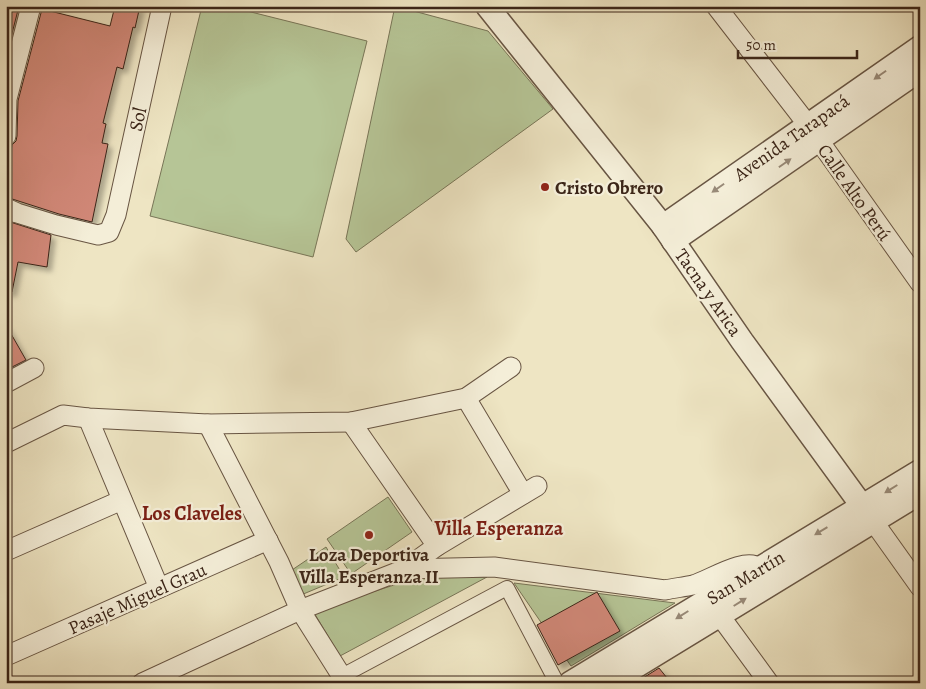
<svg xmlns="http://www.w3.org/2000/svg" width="926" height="689" viewBox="0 0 926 689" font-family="Alegreya,serif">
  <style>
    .green { fill: #b6c596; stroke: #787557 }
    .building { fill: #d18878; stroke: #3b2518; filter: url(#shadow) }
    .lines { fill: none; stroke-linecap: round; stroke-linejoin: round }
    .pedestrian-casing { stroke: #685543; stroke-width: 16 }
    .minor-casing { stroke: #685543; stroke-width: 21 }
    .tertiary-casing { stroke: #685543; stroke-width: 25 }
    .pedestrian { stroke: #f4eed8; stroke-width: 14 }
    .minor { stroke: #f4eed8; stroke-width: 19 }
    .tertiary { stroke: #f4eed8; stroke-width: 22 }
    .oneway { fill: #988a78 }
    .poi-dot { fill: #8f2418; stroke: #f4eed8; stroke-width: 2 }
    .labels { text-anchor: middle; stroke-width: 4.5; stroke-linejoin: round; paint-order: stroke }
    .street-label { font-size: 19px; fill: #3b2518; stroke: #f4eed8 }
    .poi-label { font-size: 19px; font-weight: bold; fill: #3b2518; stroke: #f4eed8; text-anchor: start }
    .neighbourhood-label { font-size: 20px; font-weight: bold; fill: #7a1f14; stroke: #f4eed8 }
  </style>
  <defs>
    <filter id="shadow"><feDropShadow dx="4.5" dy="4.5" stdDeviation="2.5" flood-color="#0004"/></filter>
  </defs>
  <rect width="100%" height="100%" fill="#eee5c3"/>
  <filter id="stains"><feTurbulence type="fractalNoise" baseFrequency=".004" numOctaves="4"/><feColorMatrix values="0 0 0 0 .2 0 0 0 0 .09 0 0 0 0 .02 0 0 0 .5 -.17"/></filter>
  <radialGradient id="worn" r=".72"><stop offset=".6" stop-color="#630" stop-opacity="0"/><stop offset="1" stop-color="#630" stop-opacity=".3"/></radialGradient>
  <g class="green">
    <polygon points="202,6 227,6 367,41 313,257 150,216"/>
    <polygon points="395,6 488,31 553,109 356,252 346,239"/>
    <polygon points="388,497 412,532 351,574 327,539"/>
    <polygon points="326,547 344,577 301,595 289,572"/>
    <polygon points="419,577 487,577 340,656 313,611"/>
    <polygon points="514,583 675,603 571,666"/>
  </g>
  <g class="building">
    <polygon points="6,6 19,6 6,57"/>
    <polygon points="115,6 140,6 135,28 133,27 123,69 117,67 103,123 106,124 102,143 108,144 92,222 59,214 6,197 6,182 12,145 16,141 17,136 18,101 42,9 110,26"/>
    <polygon points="7,221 51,235 47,267 18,262 12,292 6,292"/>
    <polygon points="6,325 26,360 6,370"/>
    <polygon points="597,592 620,631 558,665 537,625"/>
    <polygon points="659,668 671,683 635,683"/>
  </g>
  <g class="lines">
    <g class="pedestrian-casing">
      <polyline id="pedestrian" points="342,676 507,588 557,683"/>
    </g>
    <g class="minor-casing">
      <g id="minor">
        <polyline points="716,6 808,125 920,283"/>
        <polyline points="6,136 7,99 31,6"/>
        <polyline points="6,208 17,213 56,225 98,235 109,232 116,215 162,6"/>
        <polyline points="6,383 34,368"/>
        <polyline points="466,398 523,494"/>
        <polyline points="88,418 159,588"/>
        <polyline points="351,422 437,546"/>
        <polyline points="208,424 279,562 300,610 346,683"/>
        <polyline points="6,443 63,415 88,418 208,424 351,422 466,398 511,367"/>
        <polyline points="873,521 920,587"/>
        <polyline points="6,551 122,500"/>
        <polyline points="405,569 437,546 537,486"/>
        <polyline points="712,605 769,683"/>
        <polyline points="6,656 268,540"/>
        <path d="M 142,683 L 300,610 L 405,569 L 494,567 L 665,590 C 674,588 684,587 693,585 C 708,581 746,556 759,568 C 761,569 762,572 764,574"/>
      </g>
    </g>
    <g class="tertiary-casing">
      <g id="tertiary">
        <polyline points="487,6 663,226 742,341 873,521"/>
        <polyline points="663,226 920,47"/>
        <polyline points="673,241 920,70"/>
        <polyline points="570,683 920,471"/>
        <polyline points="609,683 920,493"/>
      </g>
    </g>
    <use href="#pedestrian" class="pedestrian"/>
    <use href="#minor" class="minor"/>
    <use href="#tertiary" class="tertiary"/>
  </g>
  <defs><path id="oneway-solid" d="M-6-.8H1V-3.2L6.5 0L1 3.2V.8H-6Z" transform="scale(1.25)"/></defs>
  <g class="oneway">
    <use href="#oneway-solid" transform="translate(880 75) rotate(145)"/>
    <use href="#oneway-solid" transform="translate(785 163) rotate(-35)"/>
    <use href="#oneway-solid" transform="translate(718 188) rotate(145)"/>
    <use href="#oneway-solid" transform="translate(891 489) rotate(148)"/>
    <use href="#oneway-solid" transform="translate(821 531) rotate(149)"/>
    <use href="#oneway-solid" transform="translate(740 602) rotate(-32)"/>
    <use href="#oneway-solid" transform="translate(682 615) rotate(148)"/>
  </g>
  <g class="poi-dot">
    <circle cx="545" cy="187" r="5"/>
    <circle cx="369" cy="535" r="5"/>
  </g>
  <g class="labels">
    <g class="street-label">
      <text transform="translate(137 119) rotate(-77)" y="7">Sol</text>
      <text transform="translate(791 137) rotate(-35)" y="7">Avenida Tarapacá</text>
      <text transform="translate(855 192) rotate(55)" y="7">Calle Alto Perú</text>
      <text transform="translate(709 292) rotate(55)" y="7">Tacna y Arica</text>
      <text transform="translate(745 577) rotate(-31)" y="7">San Martín</text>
      <text transform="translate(137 598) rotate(-24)" y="7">Pasaje Miguel Grau</text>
    </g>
    <g class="poi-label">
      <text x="555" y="194">Cristo Obrero</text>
      <text x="369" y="561" text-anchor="middle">Loza Deportiva<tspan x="369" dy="22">Villa Esperanza II</tspan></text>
    </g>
    <g class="neighbourhood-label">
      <text x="192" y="520">Los Claveles</text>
      <text x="499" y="535">Villa Esperanza</text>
    </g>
  </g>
  <rect width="926" height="689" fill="none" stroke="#eee5c3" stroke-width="25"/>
  <rect x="8" y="8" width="911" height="674" fill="none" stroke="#3b2518" stroke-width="2.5"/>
  <rect x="12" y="12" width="901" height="664" fill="none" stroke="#3b2518"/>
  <path d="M738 50v8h119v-8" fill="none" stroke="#3b2518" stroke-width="2.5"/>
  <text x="746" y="50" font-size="15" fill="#3b2518" stroke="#f4eed8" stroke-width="4" paint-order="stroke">50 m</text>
  <rect width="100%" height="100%" filter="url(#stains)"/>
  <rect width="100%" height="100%" fill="url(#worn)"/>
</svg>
